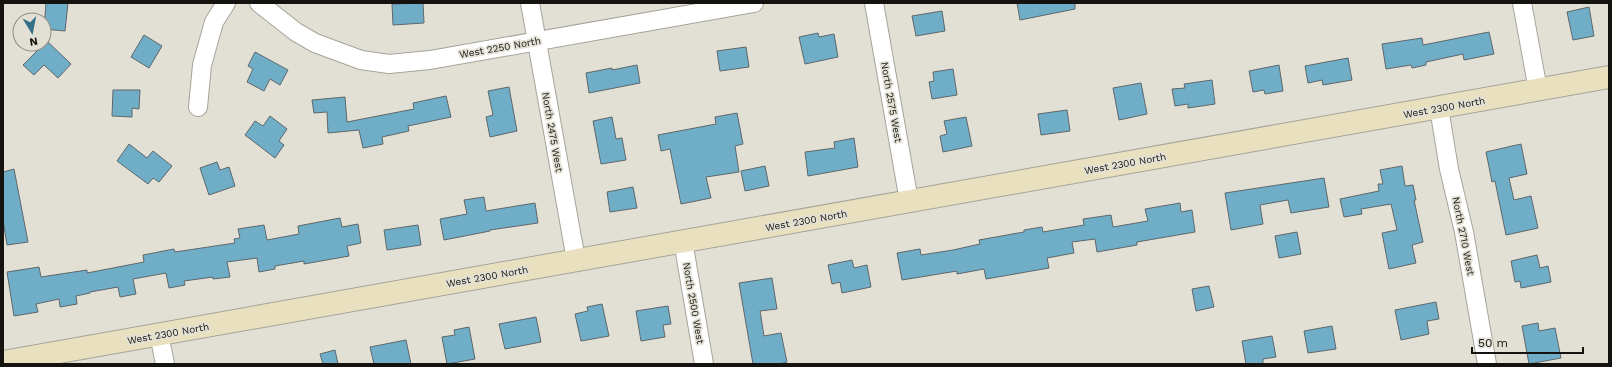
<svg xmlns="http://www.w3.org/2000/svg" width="1612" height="367" viewBox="0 0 1612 367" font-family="'Work Sans',sans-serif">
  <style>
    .building { fill: #70aec8; stroke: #5d676b }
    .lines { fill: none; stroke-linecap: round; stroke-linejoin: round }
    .street-casing { stroke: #a6a49a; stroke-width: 20 }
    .secondary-casing { stroke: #a6a49a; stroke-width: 24 }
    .street { stroke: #fff; stroke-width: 18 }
    .secondary { stroke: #e8e0bf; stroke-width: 22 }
    .labels { text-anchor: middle; stroke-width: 3.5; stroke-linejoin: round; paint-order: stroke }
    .street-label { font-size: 10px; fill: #141310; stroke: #e2e0d5 }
  </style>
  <rect width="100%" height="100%" fill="#e2e0d5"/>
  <g class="building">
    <polygon points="46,3 68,3 65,31 44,29"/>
    <polygon points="423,3 424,23 393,25 392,4"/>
    <polygon points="1017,3 1075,3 1075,9 1020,20"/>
    <polygon points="1589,7 1594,36 1573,40 1567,12"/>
    <polygon points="942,11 945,31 916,36 912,16"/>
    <polygon points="1489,32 1494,54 1464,60 1463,54 1426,62 1426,65 1412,68 1411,65 1386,69 1382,44 1422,38 1423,45"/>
    <polygon points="818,33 819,37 834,34 838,57 805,64 799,37"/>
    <polygon points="144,35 162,46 149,68 131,57"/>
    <polygon points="47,41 71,64 58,78 44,65 34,75 23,65"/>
    <polygon points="746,47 749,67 720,71 717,51"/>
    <polygon points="255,52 288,70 280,85 270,79 264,91 247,82 253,69 248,66"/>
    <polygon points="1348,58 1352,80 1323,85 1322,80 1308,83 1305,66"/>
    <polygon points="637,65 640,83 589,93 586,73 612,68 612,70"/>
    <polygon points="1279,65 1283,91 1265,94 1264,90 1253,92 1249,71"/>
    <polygon points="953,69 957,95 932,99 929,82 934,81 933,72"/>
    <polygon points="1212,80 1215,104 1188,108 1188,104 1175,106 1172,89 1185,88 1184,84"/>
    <polygon points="1141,83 1147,114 1119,120 1113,88"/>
    <polygon points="509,87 517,131 490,137 486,117 493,115 488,91"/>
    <polygon points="113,90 140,90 139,109 132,108 132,117 112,116"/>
    <polygon points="446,96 451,117 408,126 409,131 382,137 383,144 363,148 359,130 328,133 327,112 314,113 312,100 345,97 347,122 414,109 413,103"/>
    <polygon points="1067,110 1070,131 1041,135 1038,114"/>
    <polygon points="737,113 743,144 735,146 739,172 706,177 711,198 681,204 670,149 661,151 658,135 716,124 715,117"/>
    <polygon points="270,116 287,129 279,141 284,145 275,158 245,135 255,121 263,126"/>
    <polygon points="612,117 616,139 622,138 626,160 601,164 593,121"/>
    <polygon points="966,117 972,146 943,152 940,136 947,134 944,121"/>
    <polygon points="854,138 858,167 808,176 805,152 835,148 834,142"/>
    <polygon points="129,144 147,158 153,151 172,166 159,182 153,178 148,184 117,161"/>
    <polygon points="1521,144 1527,174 1509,178 1514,200 1531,196 1538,228 1506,235 1495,181 1492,182 1486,152"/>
    <polygon points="217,162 220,170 229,167 235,186 209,195 200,168"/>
    <polygon points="765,166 769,186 745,191 741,171"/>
    <polygon points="1402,166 1405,186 1413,185 1416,200 1414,200 1423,242 1412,245 1416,263 1389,269 1382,233 1397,230 1391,204 1361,209 1362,214 1344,217 1340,199 1379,191 1378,184 1383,184 1380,170"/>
    <polygon points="14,169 28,242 7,245 3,220 3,172"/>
    <polygon points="1324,178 1329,207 1291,213 1288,200 1260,205 1263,224 1231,230 1225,193"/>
    <polygon points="633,187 637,208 610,212 607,192"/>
    <polygon points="484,197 486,211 535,203 538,223 490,230 490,231 444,240 440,219 467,214 464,200"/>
    <polygon points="1180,203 1181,212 1192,210 1195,232 1137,242 1137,245 1097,252 1095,239 1072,242 1074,253 1047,258 1049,268 986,279 984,269 957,274 957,271 902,280 897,253 920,249 921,255 953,250 980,244 979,240 1024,232 1024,230 1042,227 1043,232 1084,225 1083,219 1111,215 1113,227 1148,221 1145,209"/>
    <polygon points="340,218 342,227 358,224 361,243 347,246 349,256 304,264 304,261 275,266 275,269 259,272 257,258 227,262 230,277 213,279 213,277 184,281 185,285 169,288 166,273 133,279 136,294 120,297 118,287 90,292 90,293 76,296 77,304 60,307 59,299 36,304 38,312 14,316 7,272 39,267 41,277 87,270 87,273 144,262 143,255 174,249 175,252 235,243 234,239 240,238 238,229 264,225 267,240 299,234 298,226"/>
    <polygon points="418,225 421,245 387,250 384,230"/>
    <polygon points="1297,232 1301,254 1279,258 1275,236"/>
    <polygon points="1537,255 1540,268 1548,266 1551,282 1521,288 1520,281 1515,282 1511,261"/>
    <polygon points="852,260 854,268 867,265 871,287 842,293 840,282 832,284 828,265"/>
    <polygon points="772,278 777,309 760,311 764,336 781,333 787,362 779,364 753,364 739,283"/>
    <polygon points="1209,286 1214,307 1196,311 1192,289"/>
    <polygon points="1436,302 1439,319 1427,321 1429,334 1401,340 1395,310"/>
    <polygon points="602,304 609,336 581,341 575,314 588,311 587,307"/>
    <polygon points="668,306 671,324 663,325 665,337 641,341 636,311"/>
    <polygon points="536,317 541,342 505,349 499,324"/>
    <polygon points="1538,323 1539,331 1555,328 1561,358 1529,364 1522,326"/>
    <polygon points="1332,326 1336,349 1308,353 1304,331"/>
    <polygon points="469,327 475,359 447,364 442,337 455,335 454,330"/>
    <polygon points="1272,336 1276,357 1263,359 1263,364 1246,364 1242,341"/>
    <polygon points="406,340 411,364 374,364 370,347"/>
    <polygon points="335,350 338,364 323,364 320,354"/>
  </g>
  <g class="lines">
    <g class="street-casing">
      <g id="street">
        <polyline points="259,3 296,32 315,43 361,60 389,64 430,60 754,3"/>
        <polyline points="530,3 576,260"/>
        <polyline points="874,3 909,201"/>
        <polyline points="1522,3 1538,90"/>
        <polyline points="198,107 202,65 214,22 226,3"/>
        <polyline points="1439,108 1449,169 1464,232 1487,364"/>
        <polyline points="683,241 704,364"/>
        <polyline points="159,334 165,364"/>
      </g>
    </g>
    <g class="secondary-casing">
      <polyline id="secondary" points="3,362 1609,77"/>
    </g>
    <use href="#street" class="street"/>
    <use href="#secondary" class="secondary"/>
  </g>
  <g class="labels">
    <g class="street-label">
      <text transform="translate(500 47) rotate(-10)" y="4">West 2250 North</text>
      <text transform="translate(892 102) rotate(80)" y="4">North 2575 West</text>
      <text transform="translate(1444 107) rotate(-10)" y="4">West 2300 North</text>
      <text transform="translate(553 132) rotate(80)" y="4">North 2475 West</text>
      <text transform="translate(1125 163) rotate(-10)" y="4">West 2300 North</text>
      <text transform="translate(806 220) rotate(-10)" y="4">West 2300 North</text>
      <text transform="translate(1464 236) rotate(79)" y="4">North 2710 West</text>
      <text transform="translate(487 276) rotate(-10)" y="4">West 2300 North</text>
      <text transform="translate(694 303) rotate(80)" y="4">North 2500 West</text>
      <text transform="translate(168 333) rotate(-10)" y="4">West 2300 North</text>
    </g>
  </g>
  <rect width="1612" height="367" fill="none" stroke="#141310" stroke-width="8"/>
  <g transform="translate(32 32) rotate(170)"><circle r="19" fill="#e2e0d5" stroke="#908e86"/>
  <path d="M0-3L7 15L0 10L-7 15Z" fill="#347087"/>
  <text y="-6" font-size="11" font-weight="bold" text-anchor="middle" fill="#141310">N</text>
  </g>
  <path d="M1472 347v6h111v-6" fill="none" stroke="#141310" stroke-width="2"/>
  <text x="1478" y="347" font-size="12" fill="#141310" stroke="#e2e0d5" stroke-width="3" paint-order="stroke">50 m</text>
</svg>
